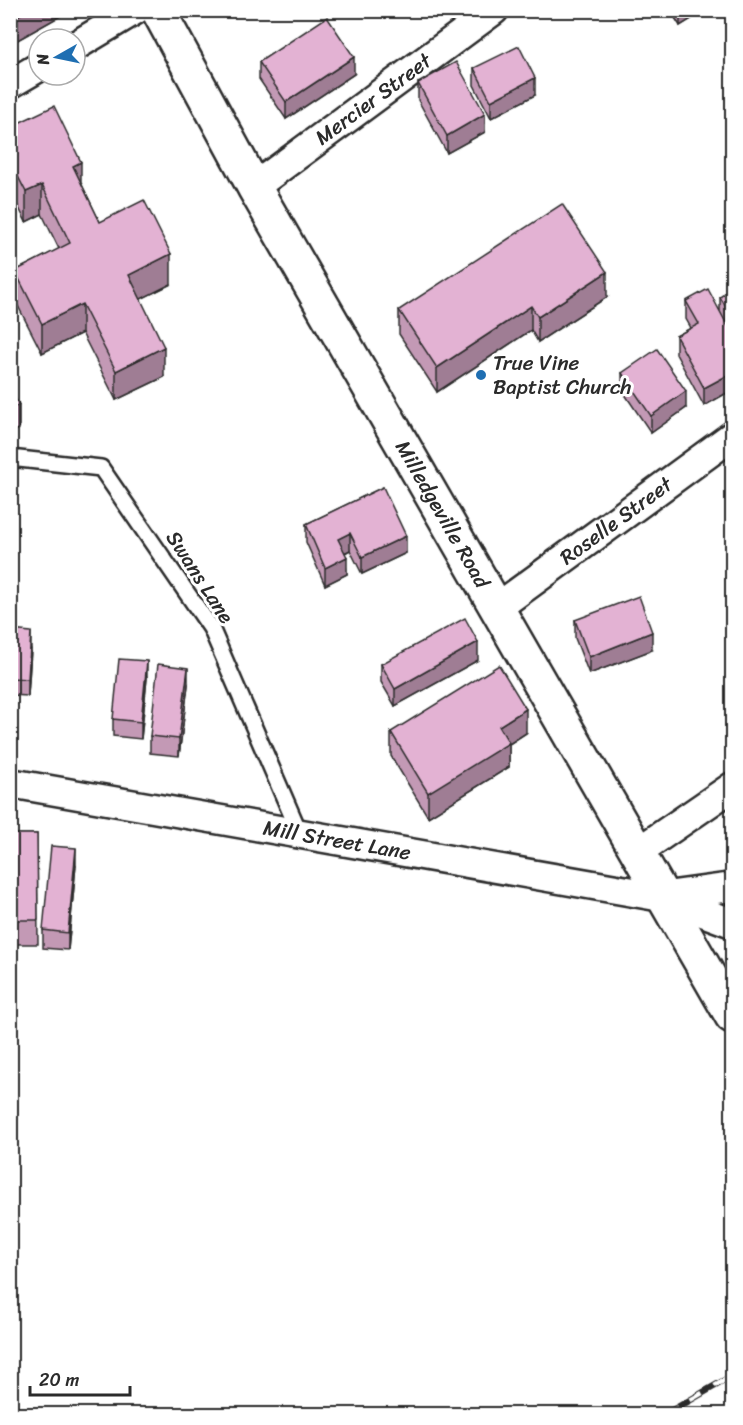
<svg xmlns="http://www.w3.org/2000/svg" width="743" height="1425" viewBox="0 0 743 1425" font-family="Sriracha,sans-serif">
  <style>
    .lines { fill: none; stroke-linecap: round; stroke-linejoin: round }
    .service-casing { stroke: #2b2b2b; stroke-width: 20 }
    .minor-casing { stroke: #2b2b2b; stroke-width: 33 }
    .secondary-casing { stroke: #2b2b2b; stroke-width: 38 }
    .service { stroke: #fff; stroke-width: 15 }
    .minor { stroke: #fff; stroke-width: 28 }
    .secondary { stroke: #fff; stroke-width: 33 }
    .rail-casing { stroke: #2b2b2b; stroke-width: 7 }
    .rail { stroke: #fff; stroke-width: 4.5; stroke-dasharray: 14; stroke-linecap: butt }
    .wall { fill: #c399b5; stroke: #2b2b2b; stroke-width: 1.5 }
    .shaded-wall { fill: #9f7d94; stroke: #2b2b2b; stroke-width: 1.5 }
    .building { fill: #e3b2d3; stroke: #2b2b2b; stroke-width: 1.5 }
    .poi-dot { fill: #1f6fb2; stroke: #fff; stroke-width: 2 }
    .labels { text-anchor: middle; stroke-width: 6; stroke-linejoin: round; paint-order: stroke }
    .street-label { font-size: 21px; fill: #2b2b2b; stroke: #fff }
    .poi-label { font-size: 21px; fill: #2b2b2b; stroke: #fff; text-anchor: start }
  </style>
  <rect width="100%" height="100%" fill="#fff"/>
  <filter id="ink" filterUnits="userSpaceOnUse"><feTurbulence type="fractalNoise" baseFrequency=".0167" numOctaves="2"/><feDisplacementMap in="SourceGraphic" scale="12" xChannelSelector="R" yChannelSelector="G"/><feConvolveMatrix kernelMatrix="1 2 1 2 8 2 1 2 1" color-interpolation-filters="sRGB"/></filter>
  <g filter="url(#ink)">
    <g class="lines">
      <g class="service-casing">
        <polyline id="service" points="10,458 101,468 211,628 300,834"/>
      </g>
      <g class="minor-casing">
        <g id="minor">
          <polyline points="75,46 135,10"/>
          <polyline points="10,84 39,67"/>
          <path id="s1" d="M 254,187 L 494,10"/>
          <path id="s2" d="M 498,607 L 732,436"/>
          <path id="s3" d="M 10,783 L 662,897 L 732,923"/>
          <polyline points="639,851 732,787"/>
          <polyline points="666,896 732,887"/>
        </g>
      </g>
      <g class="secondary-casing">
        <g id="secondary">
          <path id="s4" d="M 158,10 L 254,187 L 732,1016"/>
        </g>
      </g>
      <use href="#service" class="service"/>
      <use href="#minor" class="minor"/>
      <use href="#secondary" class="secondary"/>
      <g class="rail-casing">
        <polyline id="rail" points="666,1414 732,1376"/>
      </g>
      <use href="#rail" class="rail"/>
    </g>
    <g class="wall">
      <polygon points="10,10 71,10 14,42 10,36"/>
      <polygon points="670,10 706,10 680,26"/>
      <polygon points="259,62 354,74 286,119 259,79"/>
      <polygon points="474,68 535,95 491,118 474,85"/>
      <polygon points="418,83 485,132 447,153 418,100"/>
      <polygon points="10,127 81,183 100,222 171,284 140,299 164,377 116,400 82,333 42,353 15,300 15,271 59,249 42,214 26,222 10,190"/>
      <polygon points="732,289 732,390 704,406 676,354 676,336 691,328 686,319 686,301 720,310 720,297"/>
      <polygon points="607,297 538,342 531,330 437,392 399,334 399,310"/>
      <polygon points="622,373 686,408 651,433 622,390"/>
      <polygon points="383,487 406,553 362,574 350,550 345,553 347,574 325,585 306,542 306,524"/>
      <polygon points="575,620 652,650 589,674 575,638"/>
      <polygon points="10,630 31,649 28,696 10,695"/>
      <polygon points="478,660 395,706 381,682 381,664"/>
      <polygon points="147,678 141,739 113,736 113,719"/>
      <polygon points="188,685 179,756 150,753 150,736"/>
      <polygon points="391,732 526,733 509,744 509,767 428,817 391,756"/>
      <polygon points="10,834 37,834 38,944 10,944"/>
      <polygon points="76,865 68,950 43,948 43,930"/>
    </g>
    <g class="shaded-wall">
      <polygon points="27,10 71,10 14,42 14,18"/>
      <polygon points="680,10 706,10 680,26"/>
      <polygon points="354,57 354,74 286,119 286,102"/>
      <polygon points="535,78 535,95 491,118 491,101"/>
      <polygon points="485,114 485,132 447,153 447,136"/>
      <polygon points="81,162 81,191 73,166"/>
      <polygon points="42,185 42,214 26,222 26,192"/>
      <polygon points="171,254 171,284 129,305 129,275"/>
      <polygon points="607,272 607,297 538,342 538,317"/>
      <polygon points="82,304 82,333 42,353 42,324"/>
      <polygon points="531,306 531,330 437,392 437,368"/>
      <polygon points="164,347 164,377 116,400 116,371"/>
      <polygon points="732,373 732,390 704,406 704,388"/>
      <polygon points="686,391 686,408 651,433 651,416"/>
      <polygon points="19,405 19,429 10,434 10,409"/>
      <polygon points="350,533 350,550 338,556 338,539"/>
      <polygon points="406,536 406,553 362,574 362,557"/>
      <polygon points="347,557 347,574 325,585 325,568"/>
      <polygon points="31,632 31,649 28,696 28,679"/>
      <polygon points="652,632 652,650 589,674 589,657"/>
      <polygon points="478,642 478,660 395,706 395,689"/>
      <polygon points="147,661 147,678 141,739 141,722"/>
      <polygon points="188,668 188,685 179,756 179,739"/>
      <polygon points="526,709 526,733 509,744 509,767 428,817 428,793 499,726"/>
      <polygon points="76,848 76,865 68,950 68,933"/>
    </g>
    <g class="building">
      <polygon points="10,10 27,10 14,18"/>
      <polygon points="327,17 354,57 286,102 259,62"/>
      <polygon points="519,46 535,78 491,101 474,68"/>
      <polygon points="456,62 485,114 447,136 418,83"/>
      <polygon points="54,106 81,162 73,166 100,222 144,200 171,254 129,275 164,347 116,371 82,304 42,324 15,271 70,243 42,185 26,192 10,161 10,127"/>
      <polygon points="562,204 607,272 538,317 531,306 437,368 399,310"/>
      <polygon points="708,289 732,334 732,373 704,388 676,336 699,324 686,301"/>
      <polygon points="732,289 732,317 720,297"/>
      <polygon points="657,349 686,391 651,416 622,373"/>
      <polygon points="10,388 19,405 10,409"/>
      <polygon points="383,487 406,536 362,557 350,533 338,539 347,557 325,568 306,524"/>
      <polygon points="639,596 652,632 589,657 575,620"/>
      <polygon points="465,618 478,642 395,689 381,664"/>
      <polygon points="10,630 31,632 28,679 10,678"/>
      <polygon points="119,659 147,661 141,722 113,719"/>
      <polygon points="158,664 188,668 179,739 150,736"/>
      <polygon points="499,665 526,709 499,726 509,743 428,793 391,732"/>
      <polygon points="10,834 37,834 38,920 10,920"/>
      <polygon points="51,846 76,848 68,933 43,930"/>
    </g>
  </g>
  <circle class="poi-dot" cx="481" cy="375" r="6"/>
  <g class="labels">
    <g class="street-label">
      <text dy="7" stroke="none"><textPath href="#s1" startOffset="148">Mercier Street</textPath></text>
      <text dy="7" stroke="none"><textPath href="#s4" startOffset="579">Milledgeville Road</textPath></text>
      <text dy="7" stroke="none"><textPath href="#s2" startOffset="146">Roselle Street</textPath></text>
      <text transform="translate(200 577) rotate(57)" y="7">Swans Lane</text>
      <text dy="7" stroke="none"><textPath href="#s3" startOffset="332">Mill Street Lane</textPath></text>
    </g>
    <g class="poi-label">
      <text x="493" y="370">True Vine<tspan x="493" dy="24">Baptist Church</tspan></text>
    </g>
  </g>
  <rect width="743" height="1425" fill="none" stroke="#fff" stroke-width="36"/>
  <rect x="18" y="18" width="707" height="1389" fill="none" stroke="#2b2b2b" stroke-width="2" filter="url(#ink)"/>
  <g transform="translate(57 57) rotate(261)"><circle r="28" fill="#ffffff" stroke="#aaaaaa" stroke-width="1.5"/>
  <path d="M0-4.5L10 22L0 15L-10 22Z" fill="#1f6fb2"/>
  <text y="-9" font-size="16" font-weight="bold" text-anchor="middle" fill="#2b2b2b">N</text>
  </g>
  <path d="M30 1386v9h100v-9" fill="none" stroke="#2b2b2b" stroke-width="3"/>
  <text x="39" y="1386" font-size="18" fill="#2b2b2b" stroke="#ffffff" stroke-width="4.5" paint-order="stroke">20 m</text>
</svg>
